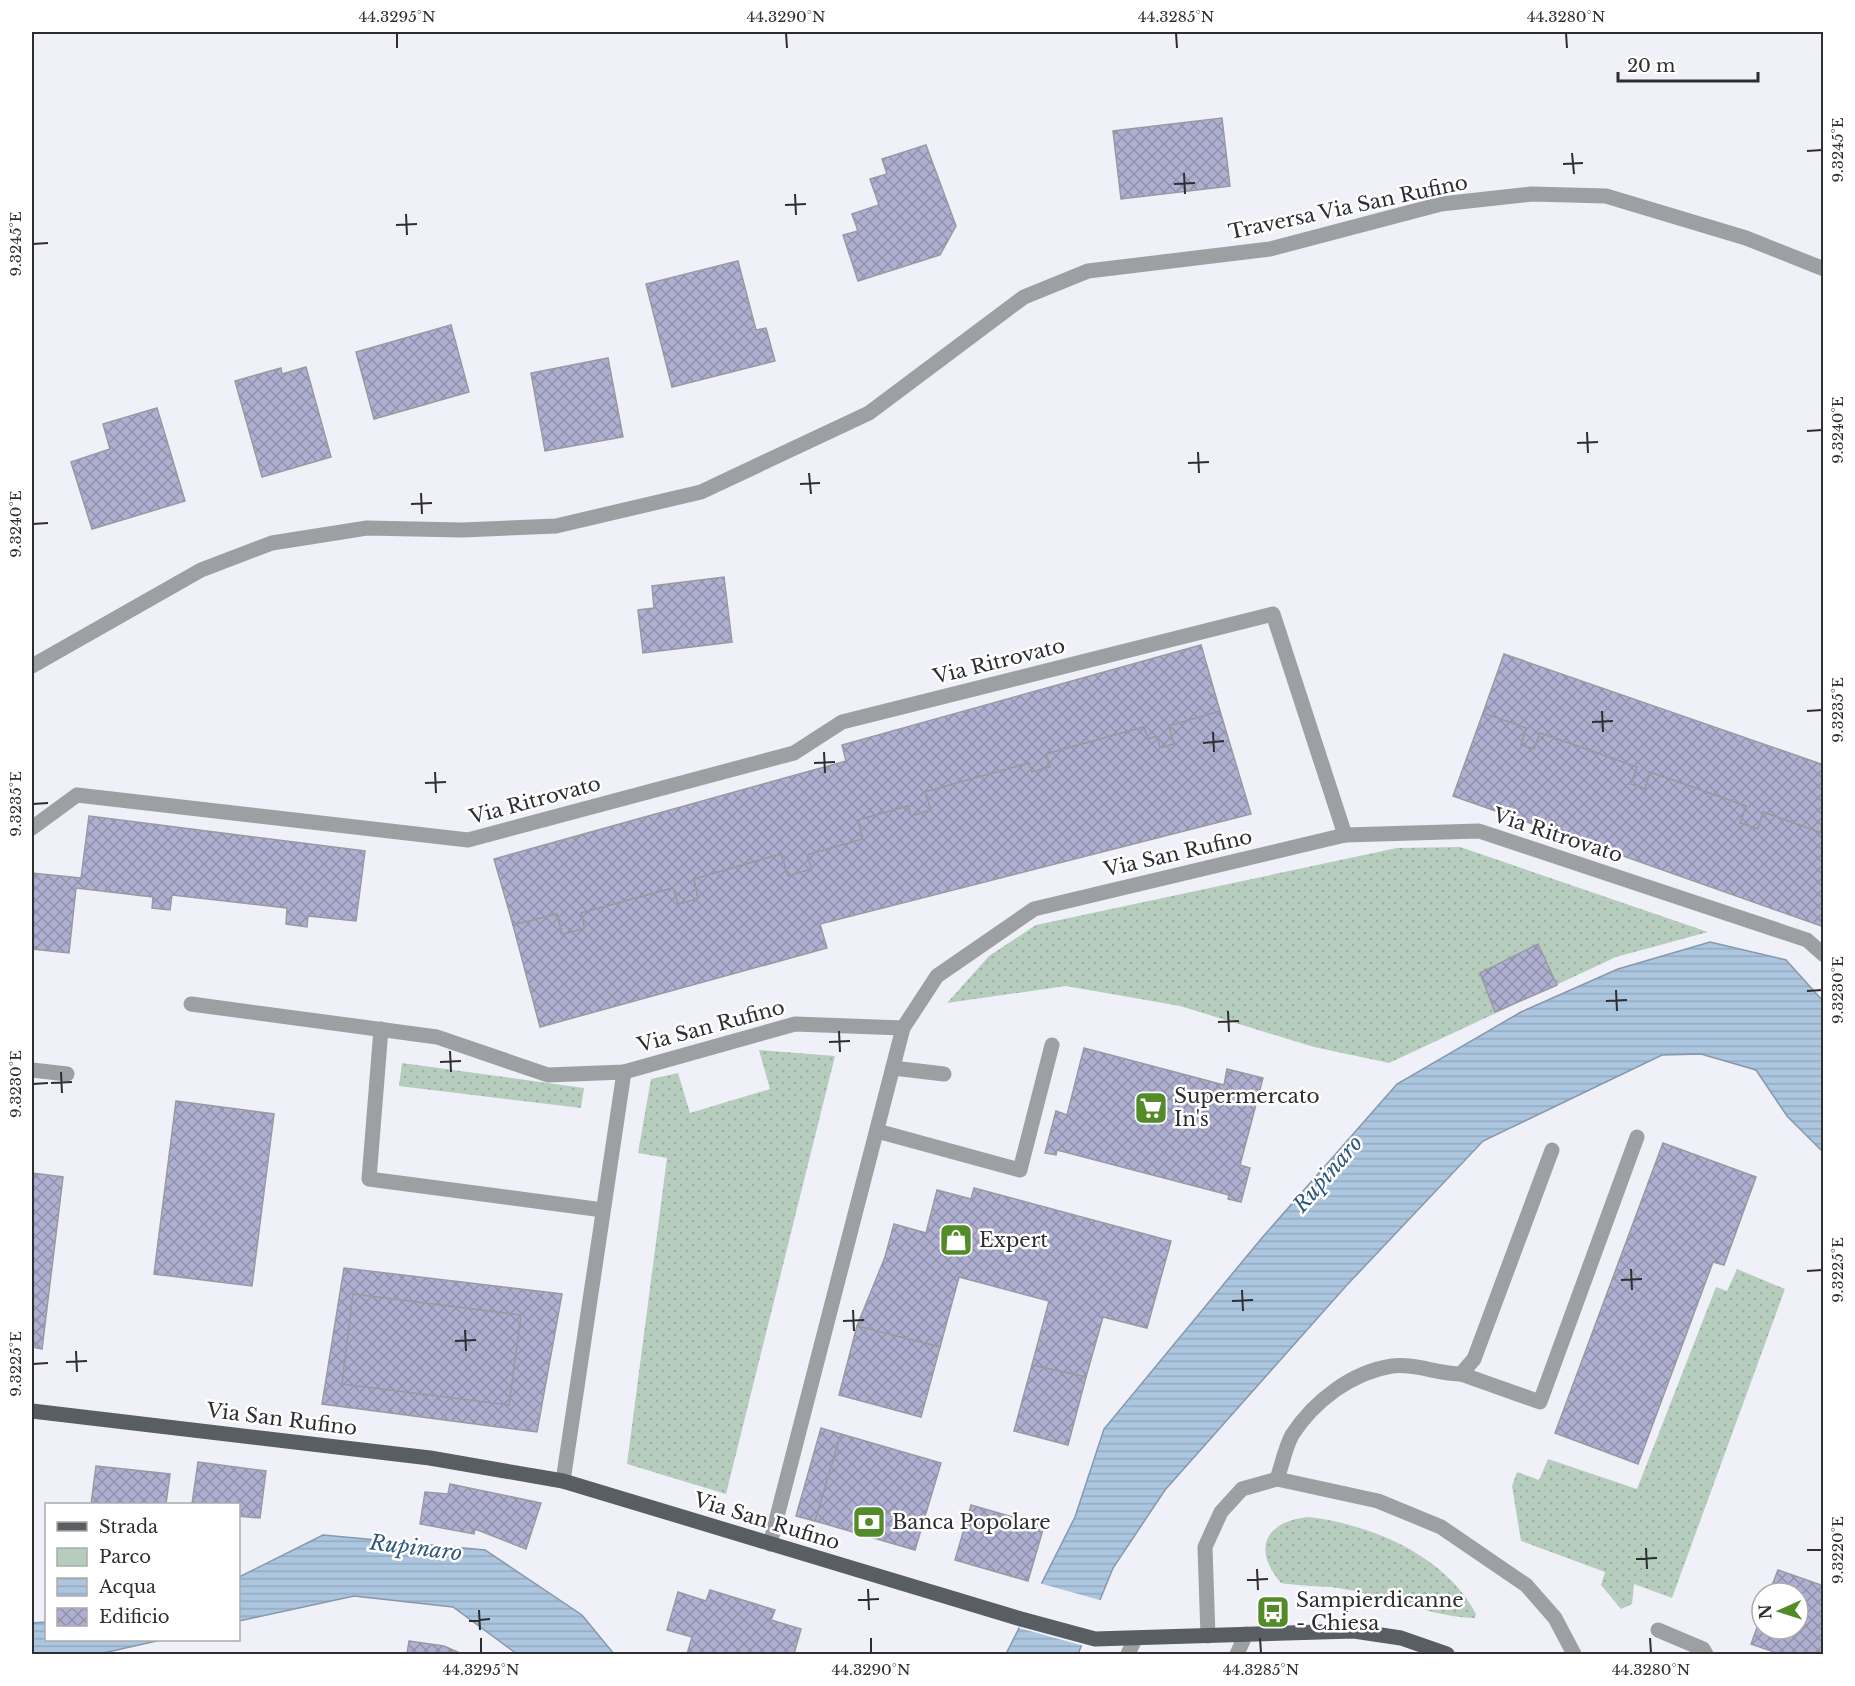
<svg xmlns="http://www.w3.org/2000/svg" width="1855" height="1686" viewBox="0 0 1855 1686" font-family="'Libre Baskerville',serif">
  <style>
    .green { fill: url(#green-dots) }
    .water { fill: url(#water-rules); stroke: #8698ac; stroke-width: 1.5 }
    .pier { fill: #eff0f8 }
    .building { fill: url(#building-cross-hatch); stroke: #999aa1; stroke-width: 1.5 }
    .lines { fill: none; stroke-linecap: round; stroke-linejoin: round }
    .minor { stroke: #9da0a2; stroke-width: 15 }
    .major { stroke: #595e62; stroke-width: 15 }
    .ticks { fill: none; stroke: #2e2e31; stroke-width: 2 }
    .labels { text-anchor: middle; stroke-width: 5; stroke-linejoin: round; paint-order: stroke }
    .street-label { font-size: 20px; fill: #2e2e31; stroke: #fff }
    .poi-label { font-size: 20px; fill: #2e2e31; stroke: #fff; text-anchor: start }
    .water-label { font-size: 21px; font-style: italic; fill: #30587d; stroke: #fff }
    .neatline { fill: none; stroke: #2e2e31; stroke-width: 2 }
    .ticks-label { font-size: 15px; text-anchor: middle; fill: #2e2e31 }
  </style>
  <defs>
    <pattern id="green-dots" width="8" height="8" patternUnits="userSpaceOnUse" patternTransform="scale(1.5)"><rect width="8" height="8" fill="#b6cdbe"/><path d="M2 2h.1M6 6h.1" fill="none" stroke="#9db0a4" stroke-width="1.8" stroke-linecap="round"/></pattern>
    <pattern id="water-rules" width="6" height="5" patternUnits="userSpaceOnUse" patternTransform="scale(1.5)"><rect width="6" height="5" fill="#acc6e0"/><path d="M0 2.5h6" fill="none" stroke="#94aac1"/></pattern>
    <pattern id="building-cross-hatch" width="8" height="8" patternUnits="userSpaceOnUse" patternTransform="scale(1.5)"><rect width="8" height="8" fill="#afb0d1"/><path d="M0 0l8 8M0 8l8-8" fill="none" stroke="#8f90aa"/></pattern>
  </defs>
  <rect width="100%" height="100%" fill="#eff0f8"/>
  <g class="green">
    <polygon points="1460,847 1708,932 1616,957 1389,1063 1314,1047 1180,1006 1066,986 947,1003 989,956 1036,925 1397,848"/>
    <polygon points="759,1050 835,1056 726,1494 627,1464 667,1158 638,1153 651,1079 678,1073 690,1113 770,1089"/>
    <polygon points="402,1063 584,1088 581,1108 399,1086"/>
    <polygon points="1737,1269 1785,1289 1672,1598 1634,1584 1632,1604 1621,1609 1601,1585 1605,1572 1521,1541 1512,1486 1517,1472 1539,1480 1548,1459 1637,1489 1716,1287 1727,1291"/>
    <path d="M 1309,1517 C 1372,1525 1445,1555 1476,1614 L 1475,1618 C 1437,1618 1389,1597 1349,1590 C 1327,1585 1304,1587 1281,1583 C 1251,1548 1266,1521 1309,1517 Z"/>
  </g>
  <g class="water">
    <polygon points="1710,942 1786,960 1823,1001 1823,1152 1787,1116 1756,1070 1701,1054 1662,1055 1483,1141 1346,1286 1165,1490 1113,1568 1078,1654 1006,1654 1075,1517 1104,1429 1261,1239 1397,1084 1521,1012 1618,969"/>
    <polygon points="323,1535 485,1550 582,1615 614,1654 517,1654 453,1607 354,1596 239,1621 239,1577"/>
    <polygon points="46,1622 46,1640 161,1640 99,1654 32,1654 32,1623"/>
  </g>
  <polygon class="pier" points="1039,1583 1103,1601 1084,1646 1019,1628"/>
  <g class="building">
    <polygon points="1222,118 1230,186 1121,199 1113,131"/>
    <polygon points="926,145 956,226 940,255 858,281 843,235 858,231 852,214 879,205 870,179 887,174 882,159"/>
    <polygon points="738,261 756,330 766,328 775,361 672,387 646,284"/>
    <polygon points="451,325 469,392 374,419 356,352"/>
    <polygon points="608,358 623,437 545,451 531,373"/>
    <polygon points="306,367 331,457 262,477 235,381 281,368 282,374"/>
    <polygon points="157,408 185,501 92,529 71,462 110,449 103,424"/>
    <polygon points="724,577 732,642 643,653 638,610 654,608 652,586"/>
    <polygon points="1201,645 1220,711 1169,726 1174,744 1160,748 1157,736 1148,739 1144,727 1046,754 1050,767 1032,772 1029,763 925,792 931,810 911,816 908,806 858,820 863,839 807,855 812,869 788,876 781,854 694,879 698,899 678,904 673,888 581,913 585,928 568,933 562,934 557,914 513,925 494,859 846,761 842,745"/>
    <polygon points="1504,654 1824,765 1824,834 1763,812 1758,829 1740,823 1746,806 1650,772 1645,789 1631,784 1637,767 1540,733 1534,749 1521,745 1526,728 1483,713"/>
    <polygon points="1220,711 1251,814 820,924 827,948 540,1027 513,925 557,914 562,934 568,933 585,928 581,913 673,888 678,904 698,899 694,879 781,854 788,876 812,869 807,855 863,839 858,820 908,806 911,816 931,810 925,792 1029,763 1032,772 1050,767 1046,754 1144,727 1148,739 1157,736 1160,748 1174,744 1169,726"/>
    <polygon points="1483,713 1526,728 1521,745 1534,749 1540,733 1637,767 1631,784 1645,789 1650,772 1746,806 1740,823 1758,829 1763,812 1824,834 1824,927 1453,796"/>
    <polygon points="89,816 365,851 356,921 308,916 307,927 286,924 287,908 172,895 170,910 152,908 153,897 76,888 69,953 32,949 32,873 81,878"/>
    <polygon points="1538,944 1557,985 1495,1012 1480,973"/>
    <polygon points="1084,1048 1224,1085 1227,1069 1263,1078 1240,1165 1250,1168 1241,1202 1228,1199 1229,1195 1057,1150 1056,1155 1045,1153 1056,1111 1067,1115"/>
    <polygon points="176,1101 274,1114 252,1286 154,1274"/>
    <polygon points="1663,1143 1756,1177 1724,1265 1713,1262 1638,1464 1555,1433"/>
    <polygon points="32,1173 63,1177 42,1349 32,1347"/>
    <polygon points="974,1188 1171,1241 1147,1328 1103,1317 1086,1377 1032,1365 1049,1301 959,1277 940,1347 857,1326 885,1257 894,1224 926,1233 937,1190 971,1199"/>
    <polygon points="344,1268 562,1294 537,1432 322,1404"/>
    <polygon points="353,1294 521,1315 509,1405 342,1384"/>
    <polygon points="857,1326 940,1347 921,1417 839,1395"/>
    <polygon points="1032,1365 1086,1377 1068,1445 1014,1431"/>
    <polygon points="821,1428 841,1434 815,1521 796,1516"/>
    <polygon points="841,1434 941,1463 915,1550 815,1521"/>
    <polygon points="198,1462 266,1471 260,1518 238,1516 238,1504 192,1504"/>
    <polygon points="96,1466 170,1474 166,1504 91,1504"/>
    <polygon points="450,1484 541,1503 526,1549 475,1529 474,1534 420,1524 425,1492 448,1494"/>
    <polygon points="971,1505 1044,1526 1028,1581 955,1560"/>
    <polygon points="1778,1570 1824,1586 1824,1654 1780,1654 1751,1644 1762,1614 1762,1629 1798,1629 1798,1593 1769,1593"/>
    <polygon points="710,1590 775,1610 771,1620 801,1629 794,1654 687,1654 692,1637 667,1630 678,1592 706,1601"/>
    <polygon points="409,1641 444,1646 462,1654 473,1654 407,1654"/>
  </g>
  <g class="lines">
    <g class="minor">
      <polyline points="32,666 201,570 272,543 367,528 462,530 556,526 701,492 869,413 1024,297 1088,271 1270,249 1441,204 1532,194 1606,196 1746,238 1824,269"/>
      <polyline points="32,828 77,795 468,840 794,753 842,722 1273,614 1345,835 1479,831 1807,940 1824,955"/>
      <polyline points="191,1004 437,1037 548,1075 624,1072 795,1024 903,1028 937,976 1034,909 1345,835"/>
      <polyline points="381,1029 369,1179 603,1210"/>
      <polyline points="893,1068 944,1074"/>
      <polyline points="32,1070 67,1074"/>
      <polyline points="877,1131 1020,1170 1052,1045"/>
      <polyline points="1461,1374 1540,1402 1637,1137"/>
      <path d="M 1277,1479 C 1282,1465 1285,1448 1292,1435 C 1314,1401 1352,1372 1392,1366 C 1414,1363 1439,1374 1461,1374 L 1474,1359 L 1552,1150"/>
      <polyline points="563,1481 624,1072"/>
      <polyline points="770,1544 903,1028"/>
      <polyline points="1658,1630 1703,1649 1706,1654"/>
      <polyline points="1208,1636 1205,1547 1221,1512 1242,1489 1277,1479 1378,1501 1441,1527 1526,1585 1555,1618 1574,1654"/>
      <polyline points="1128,1654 1135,1639"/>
      <polyline points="1237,1654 1246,1634"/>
    </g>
    <polyline class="major" points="32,1411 430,1458 563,1481 1021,1619 1095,1639 1354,1631 1401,1638 1447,1654"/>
  </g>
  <path class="ticks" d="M 397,33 L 397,48M 786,33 L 787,48M 1176,33 L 1177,48M 1566,33 L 1567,48M 1807,151 L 1822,150M 1572,153 L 1574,174M 1563,164 L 1583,163M 1184,173 L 1185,194M 1174,184 L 1195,183M 795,194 L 796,215M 785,205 L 806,204M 406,214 L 407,235M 396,225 L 417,224M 33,244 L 48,243M 1807,431 L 1822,430M 1587,432 L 1588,453M 1577,443 L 1598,442M 1198,452 L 1199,473M 1188,463 L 1209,462M 809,473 L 811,494M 800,484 L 820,483M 421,493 L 422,514M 411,504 L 432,503M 33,524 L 48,523M 1602,711 L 1603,732M 1807,711 L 1822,710M 1592,722 L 1613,721M 1213,732 L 1214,752M 1203,743 L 1224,741M 824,752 L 825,773M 814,763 L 835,762M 435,772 L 436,793M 425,783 L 446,782M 33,804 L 48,803M 1616,990 L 1617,1011M 1807,991 L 1822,990M 1606,1001 L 1627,1000M 1228,1011 L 1229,1032M 1218,1022 L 1239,1021M 839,1031 L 840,1052M 829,1042 L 850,1041M 450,1051 L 451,1072M 440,1062 L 461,1061M 61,1072 L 62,1093M 51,1083 L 72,1082M 33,1084 L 48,1083M 1631,1269 L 1632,1290M 1807,1271 L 1822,1270M 1621,1280 L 1642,1279M 1242,1290 L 1243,1311M 1232,1301 L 1253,1300M 853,1310 L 854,1331M 843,1321 L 864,1320M 465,1330 L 466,1351M 455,1341 L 476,1340M 76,1351 L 77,1372M 66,1362 L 87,1361M 33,1364 L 48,1363M 1646,1548 L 1647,1569M 1807,1550 L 1822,1550M 1636,1559 L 1657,1558M 1257,1569 L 1258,1590M 1247,1580 L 1268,1579M 868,1589 L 869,1610M 858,1600 L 879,1599M 479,1610 L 480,1630M 469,1621 L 490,1619M 481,1638 L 481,1653M 871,1638 L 871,1653M 1260,1638 L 1261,1653M 1650,1638 L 1651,1653"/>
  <defs>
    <g id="supermarket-square" transform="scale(1.725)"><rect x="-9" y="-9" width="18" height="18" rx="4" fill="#528b28" stroke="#fff"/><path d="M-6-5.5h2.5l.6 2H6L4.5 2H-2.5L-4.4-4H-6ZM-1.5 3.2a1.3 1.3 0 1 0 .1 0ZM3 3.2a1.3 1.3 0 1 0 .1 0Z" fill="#fff"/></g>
    <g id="shop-square" transform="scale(1.725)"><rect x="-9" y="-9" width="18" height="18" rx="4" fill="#528b28" stroke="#fff"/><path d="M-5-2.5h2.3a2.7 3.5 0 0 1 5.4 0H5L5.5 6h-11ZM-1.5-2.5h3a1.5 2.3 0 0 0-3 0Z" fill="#fff"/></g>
    <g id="bank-square" transform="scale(1.725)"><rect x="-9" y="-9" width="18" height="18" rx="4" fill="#528b28" stroke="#fff"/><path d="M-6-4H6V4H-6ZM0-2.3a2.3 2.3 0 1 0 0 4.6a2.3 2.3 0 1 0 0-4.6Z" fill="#fff"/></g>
    <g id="bus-square" transform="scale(1.725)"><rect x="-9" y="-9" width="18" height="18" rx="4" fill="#528b28" stroke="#fff"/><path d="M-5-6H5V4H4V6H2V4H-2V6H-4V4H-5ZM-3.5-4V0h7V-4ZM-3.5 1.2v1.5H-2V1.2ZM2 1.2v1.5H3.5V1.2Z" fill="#fff"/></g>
  </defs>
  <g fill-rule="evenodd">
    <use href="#supermarket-square" x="1151" y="1108"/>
    <use href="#shop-square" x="956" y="1240"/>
    <use href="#bank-square" x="869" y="1522"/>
    <use href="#bus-square" x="1273" y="1612"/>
  </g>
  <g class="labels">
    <g class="street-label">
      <text transform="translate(1348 207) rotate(-12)" y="7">Traversa Via San Rufino</text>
      <text transform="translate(999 661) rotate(-14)" y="7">Via Ritrovato</text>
      <text transform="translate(535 800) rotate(-15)" y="7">Via Ritrovato</text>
      <text transform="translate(1558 835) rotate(18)" y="7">Via Ritrovato</text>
      <text transform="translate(1178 853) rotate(-13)" y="7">Via San Rufino</text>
      <text transform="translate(711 1026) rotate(-15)" y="7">Via San Rufino</text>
      <text transform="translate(282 1419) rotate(7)" y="7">Via San Rufino</text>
      <text transform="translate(767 1521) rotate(17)" y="7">Via San Rufino</text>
    </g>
    <g class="poi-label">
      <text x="1174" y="1103">Supermercato<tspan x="1174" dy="23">In's</tspan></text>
      <text x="979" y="1247">Expert</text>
      <text x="892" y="1529">Banca Popolare</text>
      <text x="1296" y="1607">Sampierdicanne<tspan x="1296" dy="23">- Chiesa</tspan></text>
    </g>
    <g class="water-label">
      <text transform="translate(1328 1174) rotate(-49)" y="7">Rupinaro</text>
      <text transform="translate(416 1548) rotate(7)" y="7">Rupinaro</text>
    </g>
  </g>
  <rect width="1855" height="1686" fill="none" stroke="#ffffff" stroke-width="66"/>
  <rect x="45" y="1503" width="195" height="138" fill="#ffffff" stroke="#ababad" stroke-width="1.5"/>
  <rect x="57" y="1522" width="30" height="9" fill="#595e62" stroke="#ababad" stroke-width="1.5"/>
  <text x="99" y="1533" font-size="18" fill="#2e2e31">Strada</text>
  <rect x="57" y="1548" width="30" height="18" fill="#b6cdbe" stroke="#ababad" stroke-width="1.5"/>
  <text x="99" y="1563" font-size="18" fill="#2e2e31">Parco</text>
  <rect x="57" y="1578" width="30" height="18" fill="url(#water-rules)" stroke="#ababad" stroke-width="1.5"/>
  <text x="99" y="1593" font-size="18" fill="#2e2e31">Acqua</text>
  <rect x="57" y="1608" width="30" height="18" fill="url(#building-cross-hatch)" stroke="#ababad" stroke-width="1.5"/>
  <text x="99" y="1623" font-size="18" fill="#2e2e31">Edificio</text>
  <g transform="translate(1780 1611) rotate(267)"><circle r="28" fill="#ffffff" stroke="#ababad" stroke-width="1.5"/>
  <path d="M0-4.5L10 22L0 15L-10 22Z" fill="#528b28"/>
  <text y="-9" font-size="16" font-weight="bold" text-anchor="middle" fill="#2e2e31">N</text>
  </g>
  <path d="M1618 72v9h140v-9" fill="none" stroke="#2e2e31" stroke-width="3"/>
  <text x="1627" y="72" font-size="18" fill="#2e2e31" stroke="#ffffff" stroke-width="4.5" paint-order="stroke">20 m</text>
  <rect x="33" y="33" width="1789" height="1620" class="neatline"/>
  <g class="ticks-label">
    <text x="397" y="22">44.3295°N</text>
    <text x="786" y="22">44.3290°N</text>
    <text x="1176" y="22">44.3285°N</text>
    <text x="1566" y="22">44.3280°N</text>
    <text transform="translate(1838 150) rotate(-90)" y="5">9.3245°E</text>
    <text transform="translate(16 244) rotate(-90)" y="5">9.3245°E</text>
    <text transform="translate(1838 430) rotate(-90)" y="5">9.3240°E</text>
    <text transform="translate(16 524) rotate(-90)" y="5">9.3240°E</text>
    <text transform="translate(1838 710) rotate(-90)" y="5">9.3235°E</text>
    <text transform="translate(16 804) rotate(-90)" y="5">9.3235°E</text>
    <text transform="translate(1838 990) rotate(-90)" y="5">9.3230°E</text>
    <text transform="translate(16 1084) rotate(-90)" y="5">9.3230°E</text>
    <text transform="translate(1838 1270) rotate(-90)" y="5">9.3225°E</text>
    <text transform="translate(16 1364) rotate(-90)" y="5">9.3225°E</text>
    <text transform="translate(1838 1550) rotate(-90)" y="5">9.3220°E</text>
    <text x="481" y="1675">44.3295°N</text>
    <text x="871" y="1675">44.3290°N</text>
    <text x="1261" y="1675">44.3285°N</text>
    <text x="1651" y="1675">44.3280°N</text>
  </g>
</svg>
